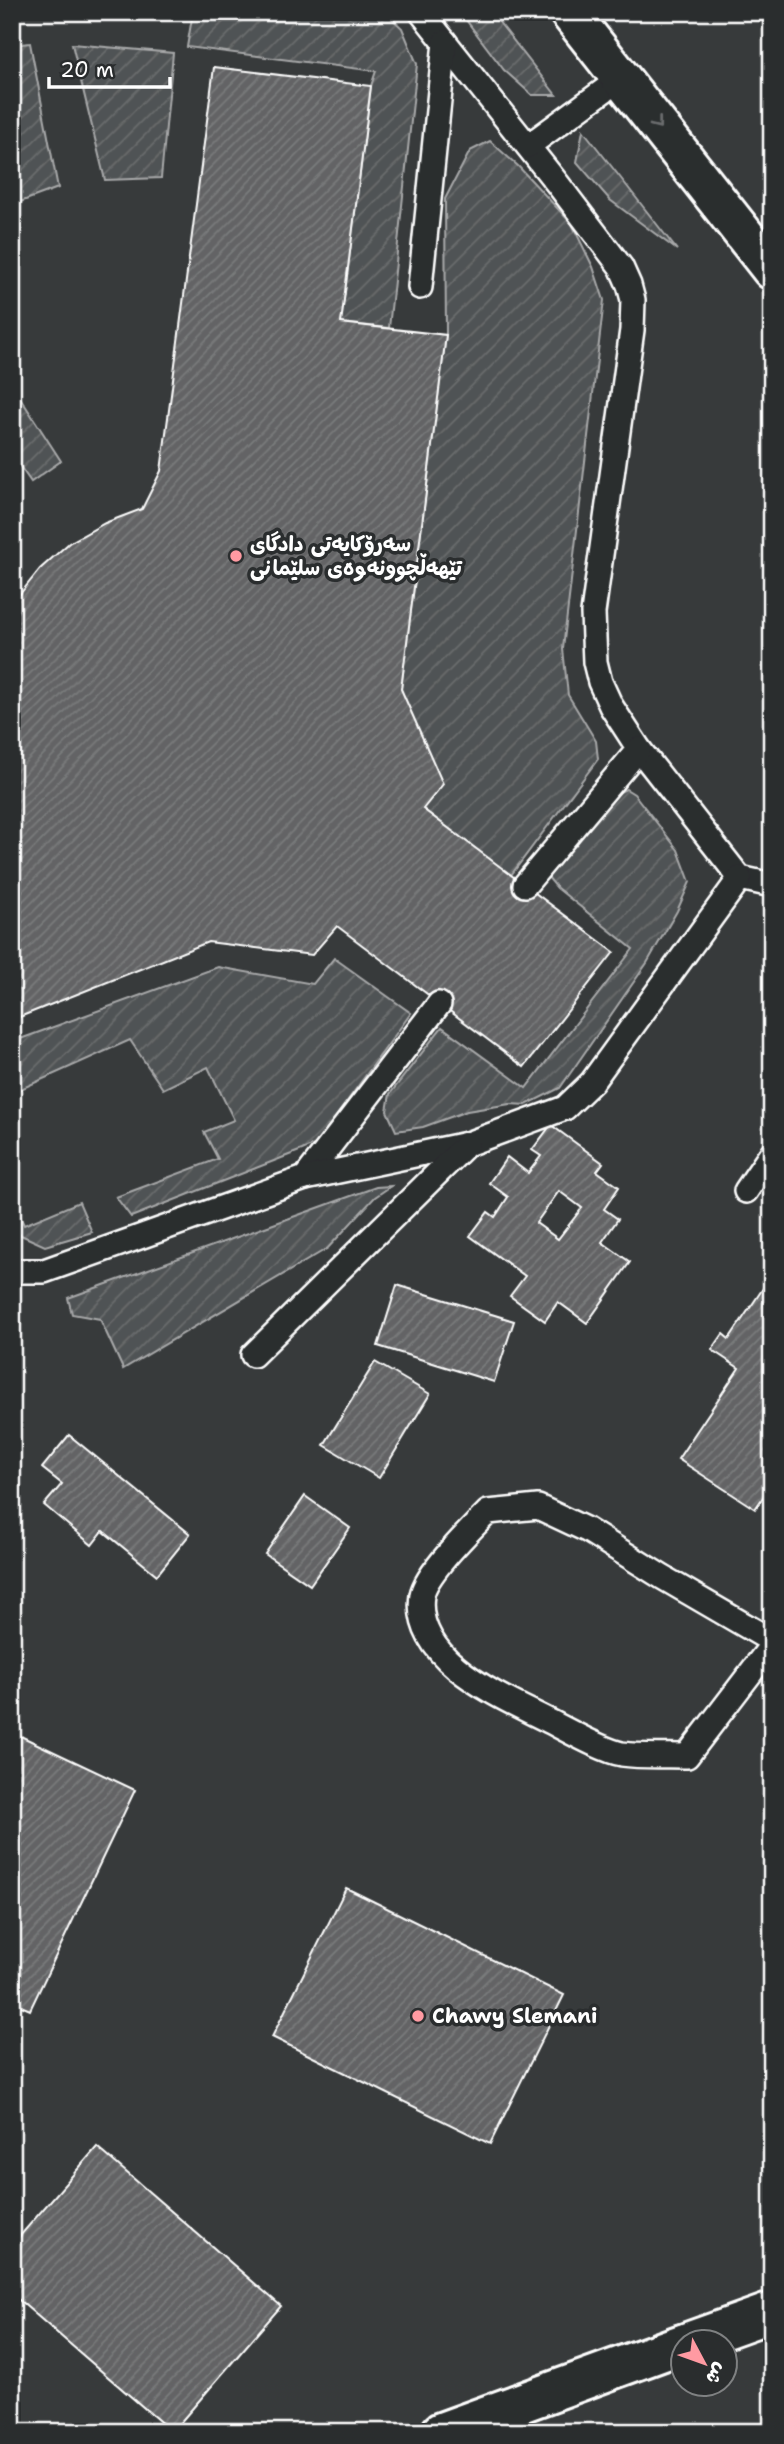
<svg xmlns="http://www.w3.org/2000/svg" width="784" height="2444" viewBox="0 0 784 2444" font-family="'Shantell Sans','Playpen Sans Arabic',sans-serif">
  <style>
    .garden { fill: url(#garden-furrows); stroke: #a8a9aa; stroke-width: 2 }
    .building { fill: url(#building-hatch); stroke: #fff; stroke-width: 2; fill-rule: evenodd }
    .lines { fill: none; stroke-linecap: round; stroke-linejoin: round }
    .lane-casing { stroke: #fff; stroke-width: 28 }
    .street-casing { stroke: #fff; stroke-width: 44 }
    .lane { stroke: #2a2d2e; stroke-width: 23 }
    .street { stroke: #2a2d2e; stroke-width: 38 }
    .oneway { stroke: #6a6c6d }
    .poi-dot { fill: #ff9aa2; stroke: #2a2d2e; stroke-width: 2.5 }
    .labels { text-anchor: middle; stroke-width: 7; stroke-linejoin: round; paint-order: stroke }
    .poi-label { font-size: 21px; font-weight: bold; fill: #fff; stroke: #2a2d2e; text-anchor: start }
  </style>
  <defs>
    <pattern id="garden-furrows" width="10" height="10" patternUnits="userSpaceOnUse" patternTransform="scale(1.75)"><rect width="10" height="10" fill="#505354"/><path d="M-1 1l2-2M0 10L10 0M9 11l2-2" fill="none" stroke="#6a6d6e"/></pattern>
    <pattern id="building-hatch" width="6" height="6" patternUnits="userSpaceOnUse" patternTransform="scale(1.75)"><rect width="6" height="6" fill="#636465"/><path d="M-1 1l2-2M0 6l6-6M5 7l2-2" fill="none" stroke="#7a7b7c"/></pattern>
  </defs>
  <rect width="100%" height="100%" fill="#373a3b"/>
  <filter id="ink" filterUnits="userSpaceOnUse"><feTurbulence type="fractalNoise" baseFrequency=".0143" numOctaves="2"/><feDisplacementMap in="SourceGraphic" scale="14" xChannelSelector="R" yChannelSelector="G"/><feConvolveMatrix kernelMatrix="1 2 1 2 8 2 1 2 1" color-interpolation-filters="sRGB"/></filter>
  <g filter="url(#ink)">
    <g class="garden">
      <polygon points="193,12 385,12 402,28 417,64 389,328 341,323 371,86 376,71 187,47"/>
      <polygon points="460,12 491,12 556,95 532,95 504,70"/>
      <polygon points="30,43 58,188 12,205 12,45"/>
      <polygon points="72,44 173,53 161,178 105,180"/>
      <polygon points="583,130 677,250 610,200 577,162"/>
      <polygon points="490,141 518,166 572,224 593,267 604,300 563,649 568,695 596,741 598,759 511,875 423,809 401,689 446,335 445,199 470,151"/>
      <polygon points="12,385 61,461 31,482 12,455"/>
      <polygon points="626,789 634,794 678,850 690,882 677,911 647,963 560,1088 526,1105 510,1104 467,1111 423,1127 396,1131 387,1111 390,1094 442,1027 526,1088 633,949 557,888 547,876 613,795"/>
      <polygon points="334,958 411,1013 316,1144 302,1150 131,1217 116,1197 218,1159 204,1132 234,1120 208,1067 163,1089 130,1040 12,1093 12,1042 218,967 313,984"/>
      <polygon points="391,1186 375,1197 328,1248 123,1369 100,1319 72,1314 68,1298 376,1187"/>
      <polygon points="12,1199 24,1225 79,1202 92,1232 45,1246 12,1231"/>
    </g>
    <g class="building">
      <polygon points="214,67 371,86 341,323 446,335 401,689 443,784 423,809 614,952 524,1067 337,926 312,955 208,942 12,1020 12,604 40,569 69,543 105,523 142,509 161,471"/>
      <path d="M 551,1125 L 603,1163 L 597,1171 L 619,1187 L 604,1209 L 618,1219 L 602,1242 L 630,1262 L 587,1323 L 558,1302 L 545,1321 L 510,1296 L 525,1276 L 470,1236 L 488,1212 L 495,1217 L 508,1197 L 489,1183 L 507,1157 L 528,1173 L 541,1156 L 532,1150 ZM 559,1191 L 582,1208 L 558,1239 L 536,1223 Z"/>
      <polygon points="772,1275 772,1484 755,1509 678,1459 739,1368 712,1350 723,1334 729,1339"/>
      <polygon points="397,1285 514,1321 494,1382 378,1346"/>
      <polygon points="375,1362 430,1394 379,1478 324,1445"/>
      <polygon points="69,1435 190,1534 157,1575 103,1531 92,1545 44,1505 62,1484 42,1468"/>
      <polygon points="305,1496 350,1528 310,1585 265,1554"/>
      <polygon points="12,1732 135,1790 30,2010 12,2002"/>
      <polygon points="346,1888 564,1995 490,2144 272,2037"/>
      <polygon points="97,2147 281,2306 172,2432 12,2294 12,2245"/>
    </g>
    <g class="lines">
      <g class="lane-casing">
        <g id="lane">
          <polyline points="421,12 557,183 621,267 629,285 633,300 632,330 593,613 595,662 600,682 611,706 639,749 740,878 772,885"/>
          <polyline points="528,146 621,78"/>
          <polyline points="420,287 445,42"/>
          <polyline points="525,885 639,749"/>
          <polyline points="305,1178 439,1004"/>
          <polyline points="746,1191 772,1153"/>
          <polyline points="12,1271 44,1271 305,1178 467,1144 565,1108 592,1082 740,878"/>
          <polyline points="253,1355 467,1144"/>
          <path d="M 772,1641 L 662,1577 L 587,1530 L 538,1507 L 488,1512 C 472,1528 426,1573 422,1595 C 412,1661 502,1697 549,1721 C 567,1730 604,1751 622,1754 C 643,1757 666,1755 687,1756 L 772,1645"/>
        </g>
      </g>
      <g class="street-casing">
        <g id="street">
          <polyline points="569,12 772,270"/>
          <polyline points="688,2342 772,2312"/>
          <polyline points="441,2432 682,2344"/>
        </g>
      </g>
      <use href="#lane" class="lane"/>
      <use href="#street" class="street"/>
    </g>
    <defs><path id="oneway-chevron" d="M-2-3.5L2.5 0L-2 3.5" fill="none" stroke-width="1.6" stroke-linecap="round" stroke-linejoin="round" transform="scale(1.75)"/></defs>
    <use class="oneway" href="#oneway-chevron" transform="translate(657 124) rotate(52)"/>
  </g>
  <g class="poi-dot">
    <circle cx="236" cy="556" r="7"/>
    <circle cx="418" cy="2016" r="7"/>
  </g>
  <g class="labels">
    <g class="poi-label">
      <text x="250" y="551">سەرۆکایەتی دادگای<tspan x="250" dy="24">تێهەڵچوونەوەی سلێمانی</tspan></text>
      <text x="432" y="2023">Chawy Slemani</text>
    </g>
  </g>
  <rect width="784" height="2444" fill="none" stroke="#2a2d2e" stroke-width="42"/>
  <rect x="21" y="21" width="742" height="2402" fill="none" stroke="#fff" stroke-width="2.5" filter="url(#ink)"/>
  <g transform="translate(704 2363) rotate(131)"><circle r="33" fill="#2a2d2e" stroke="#7f8182" stroke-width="2"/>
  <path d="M0-5L12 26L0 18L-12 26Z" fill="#ff9aa2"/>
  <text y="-10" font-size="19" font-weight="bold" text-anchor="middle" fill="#ffffff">ش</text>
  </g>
  <path d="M49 77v10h121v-10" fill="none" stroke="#ffffff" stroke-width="3.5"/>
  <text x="60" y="77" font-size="21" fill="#ffffff" stroke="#2a2d2e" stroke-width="5" paint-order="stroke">20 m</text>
</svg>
